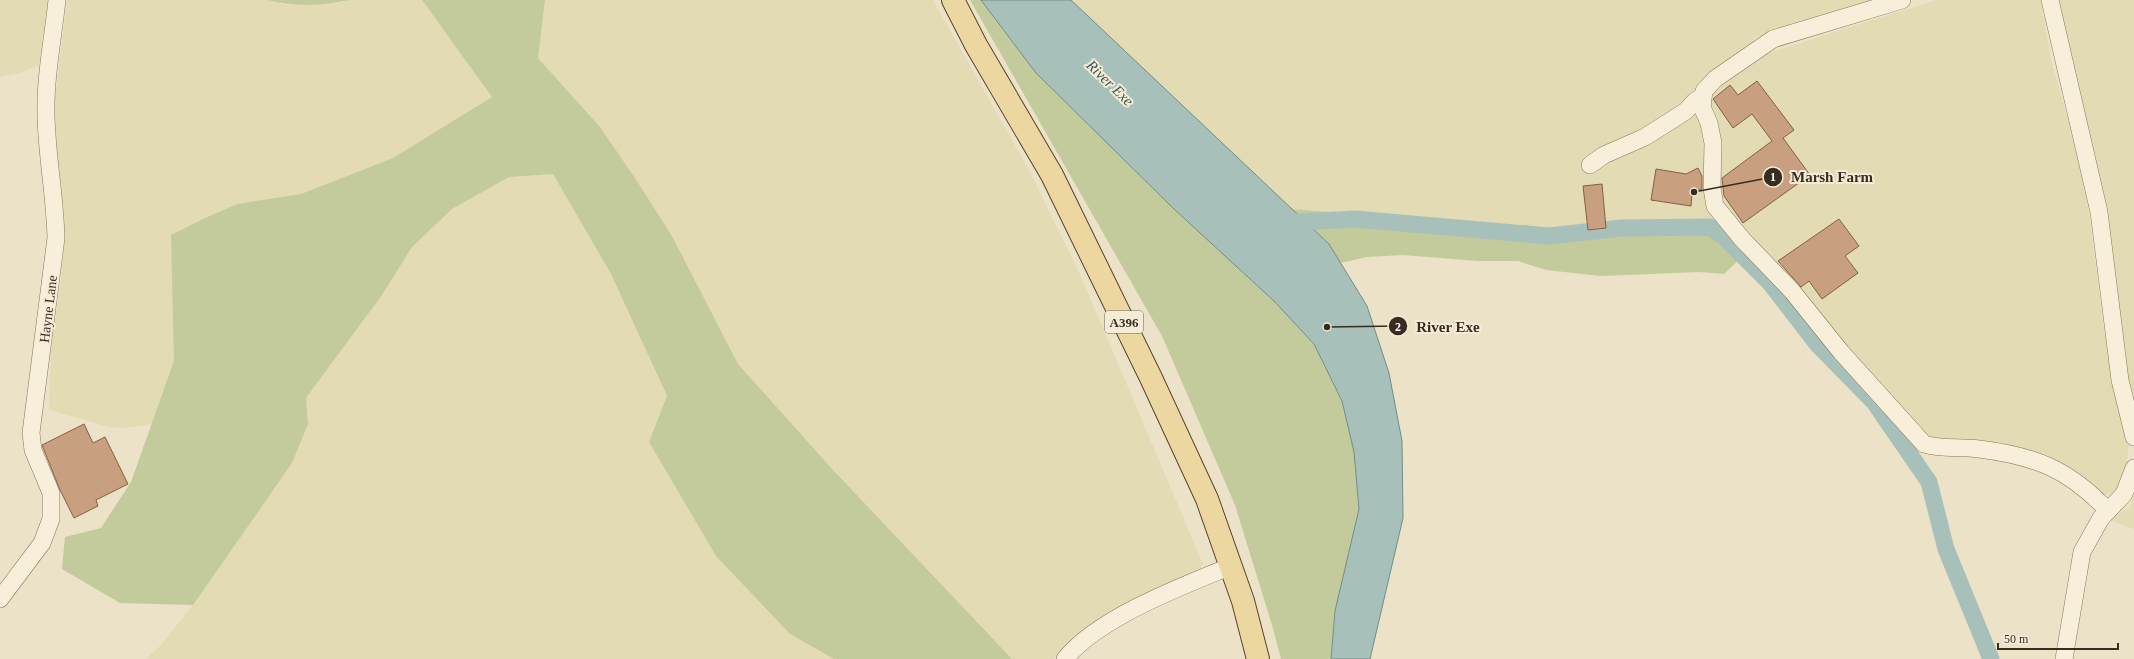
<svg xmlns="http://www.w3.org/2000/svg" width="2134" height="659" viewBox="0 0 2134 659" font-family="'Times New Roman',serif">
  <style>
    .farmland { fill: #e2dbb4 }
    .green { fill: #c3ca9b }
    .water { fill: #a8c0ba; stroke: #6f8e87 }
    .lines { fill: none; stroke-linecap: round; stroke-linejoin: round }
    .canal { stroke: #a8c0ba; stroke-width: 17 }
    .building { fill: #c89f7f; stroke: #856044 }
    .minor-casing { stroke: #87755d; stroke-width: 18 }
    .major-casing { stroke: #554331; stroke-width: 24 }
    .minor { stroke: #f7efda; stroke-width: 17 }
    .major { stroke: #edd7a1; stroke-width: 22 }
    .labels { text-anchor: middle; stroke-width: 4; stroke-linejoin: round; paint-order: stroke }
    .shield { fill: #f4ecd6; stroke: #706657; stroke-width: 1 }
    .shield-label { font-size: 13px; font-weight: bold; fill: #382c20 }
    .street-label { font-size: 14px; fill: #382c20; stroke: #f4ecd6 }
    .water-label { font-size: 15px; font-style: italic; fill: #305756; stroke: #f4ecd6 }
    .leader { fill: none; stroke: #382c20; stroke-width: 1.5 }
    .callout-dot { fill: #382c20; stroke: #f4ecd6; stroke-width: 1.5 }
    .mark-label { font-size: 12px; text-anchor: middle; font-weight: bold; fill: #fff }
    .callout-label { font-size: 15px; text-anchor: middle; font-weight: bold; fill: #382c20; stroke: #f4ecd6; stroke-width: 4; stroke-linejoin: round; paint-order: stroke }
  </style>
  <rect width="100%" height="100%" fill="#ece2c7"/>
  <g class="farmland">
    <polygon points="0,0 48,0 39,65 17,74 0,77"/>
    <polygon points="67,0 268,0 287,5 337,3 349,0 422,0 492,97 393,158 301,194 237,204 171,235 175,361 152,424 124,428 109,427 49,410 51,349 61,280 64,240 54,106"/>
    <polygon points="545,0 933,0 1030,172 1082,279 1203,564 1199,571 1092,628 1053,659 1012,659 834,471 738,364 672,236 637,181 600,127 538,58"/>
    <polygon points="1071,0 1872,0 1753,38 1765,54 1936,0 2041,0 2051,60 2079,159 2089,215 2104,330 2129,438 2126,472 2114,492 2103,495 2086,481 1934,439 1923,433 1801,314 1754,260 1726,232 1668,220 1588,230 1528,231 1527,224 1522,227 1291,209"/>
    <polygon points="2059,0 2134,0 2134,397 2129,383"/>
    <polygon points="553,174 611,274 667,397 649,442 716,556 790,634 834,659 146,659 160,646 193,605 308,424 306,398 382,295 412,247 452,209 509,177"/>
    <polygon points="2134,497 2134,529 2109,520 2130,507"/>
  </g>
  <g class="green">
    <path d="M 268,0 L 349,0 C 323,6 294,7 268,0 Z"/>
    <polygon points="422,0 545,0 538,58 600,127 637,181 672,236 738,364 834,471 1012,659 834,659 790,634 716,556 649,442 667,396 611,274 553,174 509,177 452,209 412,247 382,295 306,398 308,424 292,463 193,605 120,603 62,569 65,537 101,528 131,482 174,361 171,235 203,219 237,204 301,194 393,158 492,97"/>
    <polygon points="970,0 981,0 1036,73 1174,209 1274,301 1314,344 1342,401 1354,452 1359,509 1335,611 1331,659 1281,659 1272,625 1235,505 1162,336"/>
    <polygon points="1291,209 1522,227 1527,224 1528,231 1571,231 1668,220 1703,220 1710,221 1726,232 1747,252 1724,274 1699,272 1601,276 1546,270 1518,261 1478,261 1403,255 1367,257 1340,263 1329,244"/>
  </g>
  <polygon class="water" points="981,0 1071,0 1329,244 1367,306 1389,373 1402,441 1403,518 1370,659 1331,659 1335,611 1359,509 1354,452 1342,401 1314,344 1274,301 1174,209 1036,73"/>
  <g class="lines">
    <polyline class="canal" points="1281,223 1355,219 1549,236 1622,228 1710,227 1725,238 1770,283 1818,345 1874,402 1929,482 1946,549 1991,659"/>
  </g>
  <g class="building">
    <polygon points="1757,81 1794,130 1783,138 1810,175 1743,223 1724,196 1722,178 1772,141 1752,114 1733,128 1713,99 1730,85 1738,95"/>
    <polygon points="1698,168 1702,176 1702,189 1692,194 1691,206 1651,200 1656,169 1686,174"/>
    <polygon points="1602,184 1606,228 1588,230 1583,186"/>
    <polygon points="1839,219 1859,246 1845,256 1858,273 1822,299 1809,281 1801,287 1778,261"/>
    <polygon points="84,424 93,443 105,437 128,484 96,500 98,506 74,518 60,490 42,445"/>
  </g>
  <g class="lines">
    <g class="minor-casing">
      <g id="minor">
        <path d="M 1902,0 L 1773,39 L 1715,79 L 1704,91 L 1702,107 L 1709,123 L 1713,143 L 1712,188 L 1715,206 L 1742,239 L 1792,291 L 1841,352 L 1924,444 C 1942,450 1960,446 1979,449 C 2035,456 2069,469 2108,511"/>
        <polyline points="2050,0 2099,212 2120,380 2134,437"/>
        <polyline points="1590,165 1604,155 1645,137 1686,111 1695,101 1702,97"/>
        <path d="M 0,599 L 42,543 L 51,519 L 51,493 L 33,450 L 31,433 L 56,238 C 55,197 47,157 46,116 C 45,77 53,38 57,0"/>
        <path d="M 1065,659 C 1098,618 1182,586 1231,566"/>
        <polyline points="2064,659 2082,552 2101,518 2124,494 2134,468"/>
      </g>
    </g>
    <g class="major-casing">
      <polyline id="major" points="953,0 976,45 1052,175 1151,378 1207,499 1243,601 1258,659"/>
    </g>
    <use href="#minor" class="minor"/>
    <use href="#major" class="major"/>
  </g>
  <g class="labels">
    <rect class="shield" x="1105" y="311" width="38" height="22" rx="3"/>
    <g class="shield-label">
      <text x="1124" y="327">A396</text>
    </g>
    <g class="street-label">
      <text transform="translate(48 309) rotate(-83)" y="5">Hayne Lane</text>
    </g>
    <g class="water-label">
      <text transform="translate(1110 83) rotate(44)" y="5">River Exe</text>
    </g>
  </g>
  <path class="leader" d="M1694 192L1773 177M1327 327L1398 326"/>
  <g class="callout-dot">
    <circle cx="1694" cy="192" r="4"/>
    <circle cx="1327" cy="327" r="4"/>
    <circle cx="1773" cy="177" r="10"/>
    <circle cx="1398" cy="326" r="10"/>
  </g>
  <g class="mark-label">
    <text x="1773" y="181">1</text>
    <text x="1398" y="331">2</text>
  </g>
  <g class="callout-label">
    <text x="1832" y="182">Marsh Farm</text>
    <text x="1448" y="332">River Exe</text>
  </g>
  <path d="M1998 643v6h120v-6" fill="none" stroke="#382c20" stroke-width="2"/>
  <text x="2004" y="643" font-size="12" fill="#382c20" stroke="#f4ecd6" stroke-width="3" paint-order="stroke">50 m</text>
</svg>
